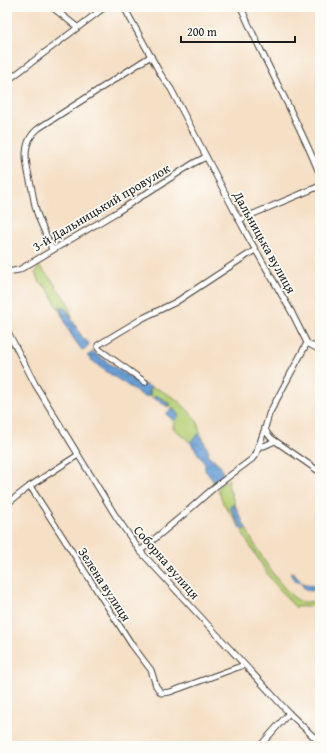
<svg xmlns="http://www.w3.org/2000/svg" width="327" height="753" viewBox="0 0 327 753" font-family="'Gentium Book Plus',serif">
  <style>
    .green { fill: #b5cf74; stroke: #687648 }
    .water { fill: url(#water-waves); stroke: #425e79 }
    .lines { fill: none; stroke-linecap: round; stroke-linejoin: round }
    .minor-casing { stroke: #3d3935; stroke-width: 7 }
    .minor { stroke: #fff; stroke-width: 5 }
    .labels { text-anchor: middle; stroke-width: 3.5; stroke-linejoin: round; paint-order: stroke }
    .street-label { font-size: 13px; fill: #1c1c1c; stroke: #fdfcf7 }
  </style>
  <defs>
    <pattern id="water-waves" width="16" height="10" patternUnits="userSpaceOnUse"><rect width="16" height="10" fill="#699fd6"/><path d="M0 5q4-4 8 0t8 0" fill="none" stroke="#5681ad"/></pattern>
  </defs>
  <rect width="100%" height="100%" fill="#fdfcf7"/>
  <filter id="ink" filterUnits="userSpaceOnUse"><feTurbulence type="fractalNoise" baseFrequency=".025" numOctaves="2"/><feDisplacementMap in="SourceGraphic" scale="8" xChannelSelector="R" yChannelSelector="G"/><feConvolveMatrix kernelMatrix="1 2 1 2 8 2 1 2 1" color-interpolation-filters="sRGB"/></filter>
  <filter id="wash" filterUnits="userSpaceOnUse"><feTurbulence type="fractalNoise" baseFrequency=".012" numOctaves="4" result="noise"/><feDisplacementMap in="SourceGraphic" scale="16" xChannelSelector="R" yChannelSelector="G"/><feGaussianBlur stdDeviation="0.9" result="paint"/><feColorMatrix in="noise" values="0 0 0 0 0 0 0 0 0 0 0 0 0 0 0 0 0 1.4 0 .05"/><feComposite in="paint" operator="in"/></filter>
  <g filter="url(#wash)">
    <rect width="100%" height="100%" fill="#f5dfc5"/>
    <g class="green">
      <polygon points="39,266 51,279 68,303 72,318 66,309 60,307 63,317 47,288 40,283 35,273"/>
      <polygon points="150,387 160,390 176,399 189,411 198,423 200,433 190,442 173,428 174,421 179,416 167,401 156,395 153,398 150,396"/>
      <polygon points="229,479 228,485 237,510 233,504 230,507 240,527 223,503 218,489 220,485"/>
      <path d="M 246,528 C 253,544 285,598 302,602 C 307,603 315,601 320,599 L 320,608 L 313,606 L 295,607 L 270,578 L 244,536 L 242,530 Z"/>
    </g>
    <g class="water">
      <path d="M 60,306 L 66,309 L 82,337 L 89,343 L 88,347 L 82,350 C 70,335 65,325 60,306 Z"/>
      <polygon points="93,352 132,379 150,387 150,396 145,397 101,368 87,356"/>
      <polygon points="156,395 169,404 168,407 153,398"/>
      <polygon points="173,408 179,416 174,421 166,414"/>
      <path d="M 200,433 L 208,450 L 209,457 C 218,460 223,468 223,478 L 214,482 L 205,470 L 205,464 L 190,442 Z"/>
      <polygon points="233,504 237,510 246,528 242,530 230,507"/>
      <path d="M 290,573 L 293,573 L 302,583 C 307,584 310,586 316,586 L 317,588 L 312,591 L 305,590 L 302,584 L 295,581 Z"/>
    </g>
  </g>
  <g filter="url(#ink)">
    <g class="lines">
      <g class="minor-casing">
        <g id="minor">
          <polyline points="52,7 77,27"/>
          <polyline points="124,7 161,75 171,89 247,235 291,311 307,343 269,414 265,428 267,433 271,438 320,472"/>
          <path d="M 241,7 C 265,64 297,117 320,175"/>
          <polyline points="7,81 105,7"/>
          <polyline points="239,220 320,186"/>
          <path d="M 52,250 C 48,237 41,226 37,213 C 34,204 33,194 31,185 C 26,165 20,142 39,128 L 151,56"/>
          <polyline points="7,272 19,270 117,212 194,163 206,157"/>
          <polyline points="7,330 35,384 115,515 140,551 289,713 320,743"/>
          <polyline points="307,343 320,350"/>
          <polyline points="145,382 100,350 98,348 98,345 143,318 176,302 255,250"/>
          <polyline points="258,446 264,446 275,441"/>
          <polyline points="30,486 132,645 151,670 156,686 161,693 170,692 244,665"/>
          <polyline points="7,504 30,486 78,455"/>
          <polyline points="140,551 183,515 216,486 252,459 256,454 265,428"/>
          <polyline points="260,746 289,713"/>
        </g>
      </g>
      <use href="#minor" class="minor"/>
    </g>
  </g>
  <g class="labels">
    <g class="street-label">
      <text transform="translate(101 207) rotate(-31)" y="5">3-й Дальницький провулок</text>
      <text transform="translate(265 242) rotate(61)" y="5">Дальницька вулиця</text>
      <text transform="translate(167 562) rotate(49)" y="5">Соборна вулиця</text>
      <text transform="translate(105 584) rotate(57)" y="5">Зелена вулиця</text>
    </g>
  </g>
  <rect width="327" height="753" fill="none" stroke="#fdfcf7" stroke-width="24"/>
  <path d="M181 36v6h114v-6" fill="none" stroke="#1c1c1c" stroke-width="2"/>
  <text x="187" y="36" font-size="12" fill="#1c1c1c" stroke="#fdfcf7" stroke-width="3" paint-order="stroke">200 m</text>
</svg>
